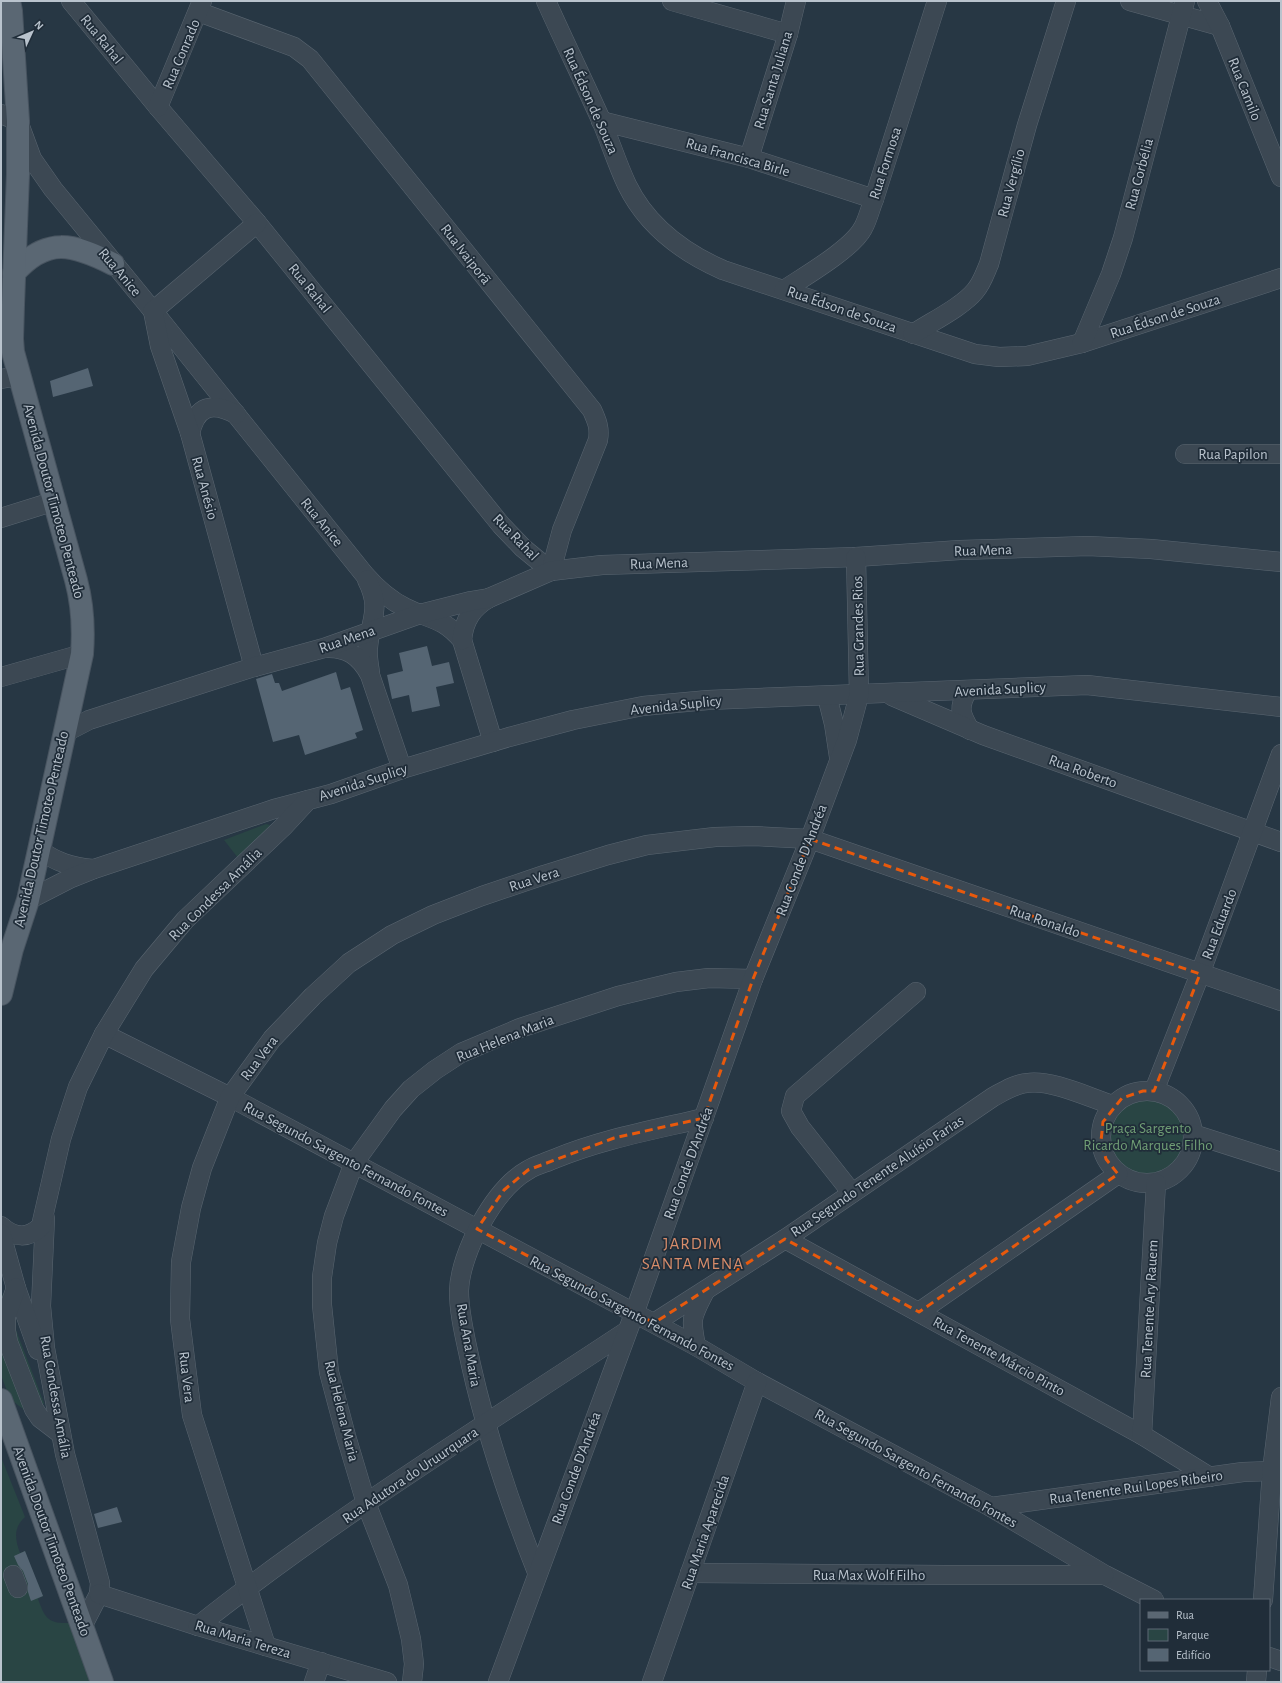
<svg xmlns="http://www.w3.org/2000/svg" width="1282" height="1683" viewBox="0 0 1282 1683" font-family="'Alegreya Sans',sans-serif">
  <style>
    .green { fill: #294544 }
    .building { fill: #556573 }
    .lines { fill: none; stroke-linecap: round; stroke-linejoin: round }
    .minor-casing { stroke: #5a6671; stroke-width: 20 }
    .major-casing { stroke: #485460; stroke-width: 24 }
    .minor { stroke: #3c4853; stroke-width: 19 }
    .major { stroke: #5a6773; stroke-width: 22 }
    .marked { fill: none; stroke: #e8590c; stroke-width: 3; stroke-dasharray: 8 5; stroke-linejoin: round }
    .labels { text-anchor: middle; stroke-width: 3.5; stroke-linejoin: round; paint-order: stroke }
    .street-label { font-size: 15px; fill: #b9c3cd; stroke: #202d39 }
    .park-label { font-size: 15px; fill: #709e75; stroke: #202d39 }
    .quarter-label { font-size: 17px; letter-spacing: 1px; fill: #d78c6a; stroke: #202d39 }
  </style>
  <rect width="100%" height="100%" fill="#273744"/>
  <g class="green">
    <polygon points="266,824 270,825 269,830 238,858 224,840"/>
    <circle cx="1148" cy="1137" r="43"/>
    <polygon points="1,1291 44,1403 38,1415 27,1412 10,1399 1,1375"/>
    <path d="M 1,1457 L 25,1517 C 13,1528 15,1539 20,1553 L 25,1551 L 30,1564 L 29,1565 L 31,1569 L 32,1569 L 37,1583 L 38,1583 L 43,1596 L 38,1599 C 45,1618 48,1624 70,1623 L 92,1682 L 1,1682 Z"/>
  </g>
  <g class="building">
    <polygon points="88,368 93,386 53,397 50,381"/>
    <polygon points="427,646 432,666 449,662 454,683 436,687 440,706 412,712 409,695 392,699 387,675 403,671 399,653"/>
    <polygon points="336,672 341,690 350,687 363,730 355,733 357,738 305,755 299,735 273,742 256,679 272,674 275,683 279,683 282,691"/>
    <polygon points="117,1507 122,1522 98,1528 94,1514"/>
    <polygon points="25,1551 43,1596 31,1601 28,1592 28,1584 23,1571 18,1565 14,1556"/>
  </g>
  <g class="lines">
    <g class="minor-casing">
      <g id="minor">
        <polyline points="71,1 158,107 257,223 501,525 523,548 551,571"/>
        <path d="M 546,1 C 564,41 583,80 601,120 C 610,141 617,164 627,185 C 647,226 682,252 723,270 L 975,354 L 999,357 L 1027,356 L 1082,343 L 1281,278"/>
        <polyline points="672,1 788,34"/>
        <polyline points="1130,1 1220,26"/>
        <polyline points="1207,1 1220,26 1281,177"/>
        <path d="M 199,12 L 294,47 L 310,59 L 592,410 C 597,421 600,428 598,440 L 562,530 L 551,571"/>
        <polyline points="158,107 202,1"/>
        <path d="M 1,114 L 18,121 L 32,159 L 53,189 L 153,311 L 364,574 C 376,588 389,600 406,608 C 431,620 442,617 462,640 L 493,742"/>
        <polyline points="601,121 749,158 874,199"/>
        <polyline points="749,158 788,34 796,1"/>
        <path d="M 784,290 C 805,276 852,249 863,228 C 868,219 870,209 874,199 L 937,1"/>
        <path d="M 913,334 C 931,322 962,307 975,291 C 982,283 985,273 989,264 L 1027,125 L 1066,1"/>
        <polyline points="1082,343 1111,274 1123,238 1185,1"/>
        <polyline points="1,379 19,376"/>
        <path d="M 190,433 C 197,405 212,402 236,414"/>
        <polyline points="1185,454 1281,454"/>
        <polyline points="1,518 55,501"/>
        <path d="M 367,580 C 382,609 370,620 368,648 C 367,656 369,665 370,673"/>
        <path d="M 462,640 C 464,620 472,608 489,598"/>
        <path d="M 326,648 C 347,647 360,656 370,675 L 402,769"/>
        <polyline points="254,667 190,433 160,346 153,311 257,223"/>
        <polyline points="1,677 82,654"/>
        <path d="M 968,690 C 958,707 960,713 970,730"/>
        <polyline points="827,696 834,724 839,757"/>
        <polyline points="892,696 983,735 1281,842"/>
        <polyline points="64,733 89,720 254,667 324,648 420,614 471,601 489,598 551,571 602,565 856,557 960,550 1088,546 1151,549 1281,562"/>
        <path d="M 38,849 C 56,862 71,867 93,869"/>
        <polyline points="28,900 69,879 94,869 274,809 331,794 402,769 509,737 573,720 643,706 708,700 1087,685 1281,707"/>
        <polyline points="104,1034 230,1097 696,1346 757,1382 991,1507 1105,1575 1154,1600"/>
        <polyline points="1154,1091 1200,974 1281,754"/>
        <circle cx="1147" cy="1137" r="46"/>
        <polyline points="1193,1134 1281,1162"/>
        <polyline points="852,1193 800,1127 791,1111 795,1096 916,992"/>
        <polyline points="45,1218 41,1306 45,1348 65,1454 100,1583 99,1594 82,1627"/>
        <path d="M 1,1226 C 14,1238 29,1239 41,1226 L 61,1139 L 78,1087 L 104,1034 L 144,969 L 185,920 L 284,826 L 308,800"/>
        <polyline points="1,1234 16,1288 38,1350"/>
        <polyline points="785,1239 1142,1435 1210,1477"/>
        <polyline points="16,1288 6,1316 6,1331 8,1342 34,1409 40,1418 61,1434"/>
        <polyline points="919,1312 1118,1174"/>
        <path d="M 654,1323 L 785,1239 L 993,1097 C 1004,1091 1015,1084 1027,1083 C 1051,1079 1090,1098 1113,1105"/>
        <path d="M 696,1346 C 690,1317 692,1317 705,1291"/>
        <polyline points="1142,1435 1156,1183"/>
        <polyline points="991,1507 1243,1472 1272,1471 1281,1473"/>
        <path d="M 537,1572 C 510,1504 487,1436 471,1365 C 466,1341 459,1315 459,1291 C 460,1253 494,1189 528,1170 C 536,1165 545,1163 554,1159 C 602,1139 653,1130 704,1118"/>
        <polyline points="690,1573 944,1575 1104,1575"/>
        <polyline points="13,1575 18,1588"/>
        <polyline points="99,1594 198,1626 387,1682"/>
        <polyline points="1263,1600 1272,1471 1281,1397"/>
        <path d="M 198,1626 C 334,1518 482,1427 627,1331"/>
        <polyline points="266,1646 192,1415 180,1319 181,1262 191,1208 202,1168 230,1097 272,1039 313,996 349,963 392,935 433,915 482,896 544,875 608,855 647,845 715,837 754,836 810,839 1281,1001"/>
        <polyline points="1269,1657 1281,1661"/>
        <polyline points="314,1682 321,1662"/>
        <polyline points="412,1682 414,1664 411,1639 398,1585 366,1503 346,1436 329,1372 322,1305 322,1277 327,1243 334,1216 354,1163 393,1109 411,1089 435,1070 461,1053 520,1028 618,996 676,982 709,978 753,979"/>
        <polyline points="498,1682 634,1314 753,979 810,839 847,740 859,695 856,557"/>
        <polyline points="652,1682 757,1382"/>
        <polyline points="1256,1682 1257,1670"/>
      </g>
    </g>
    <g class="major-casing">
      <g id="major">
        <path d="M 14,273 C 47,236 73,244 113,264"/>
        <path d="M 1,994 L 12,949 L 28,900 L 82,654 C 84,628 83,606 76,580 L 13,352 L 12,339 L 13,305 L 18,174 L 18,121 L 11,11 L 9,1"/>
        <polyline points="1,1400 102,1682"/>
      </g>
    </g>
    <use href="#minor" class="minor"/>
    <use href="#major" class="major"/>
  </g>
  <path class="marked" d="M 810,839 L 1200,974 L 1154,1091 L 1143,1091 L 1122,1098 L 1103,1122 L 1101,1141 L 1106,1159 L 1118,1174 L 919,1312 L 785,1239 L 654,1323 L 477,1229 L 504,1190 L 528,1170 L 614,1138 L 704,1118 L 753,979 Z"/>
  <g class="labels">
    <g class="street-label">
      <text transform="translate(102 39) rotate(51)" y="5">Rua Rahal</text>
      <text transform="translate(181 54) rotate(-67)" y="5">Rua Conrado</text>
      <text transform="translate(773 80) rotate(-73)" y="5">Rua Santa Juliana</text>
      <text transform="translate(1245 89) rotate(68)" y="5">Rua Camilo</text>
      <text transform="translate(591 101) rotate(66)" y="5">Rua Édson de Souza</text>
      <text transform="translate(738 157) rotate(16)" y="5">Rua Francisca Birle</text>
      <text transform="translate(885 163) rotate(-72)" y="5">Rua Formosa</text>
      <text transform="translate(1139 174) rotate(-75)" y="5">Rua Corbélia</text>
      <text transform="translate(1011 183) rotate(-75)" y="5">Rua Vergílio</text>
      <text transform="translate(466 254) rotate(52)" y="5">Rua Ivaiporã</text>
      <text transform="translate(120 272) rotate(50)" y="5">Rua Anice</text>
      <text transform="translate(310 288) rotate(51)" y="5">Rua Rahal</text>
      <text transform="translate(842 309) rotate(19)" y="5">Rua Édson de Souza</text>
      <text transform="translate(1165 316) rotate(-18)" y="5">Rua Édson de Souza</text>
      <text x="1233" y="459">Rua Papilon</text>
      <text transform="translate(205 488) rotate(75)" y="5">Rua Anésio</text>
      <text transform="translate(54 501) rotate(75)" y="5">Avenida Doutor Timoteo Penteado</text>
      <text transform="translate(322 522) rotate(51)" y="5">Rua Anice</text>
      <text transform="translate(516 537) rotate(46)" y="5">Rua Rahal</text>
      <text transform="translate(983 550) rotate(-2)" y="5">Rua Mena</text>
      <text transform="translate(659 563) rotate(-2)" y="5">Rua Mena</text>
      <text transform="translate(858 626) rotate(-91)" y="5">Rua Grandes Rios</text>
      <text transform="translate(347 639) rotate(-19)" y="5">Rua Mena</text>
      <text transform="translate(1000 689) rotate(-3)" y="5">Avenida Suplicy</text>
      <text transform="translate(676 705) rotate(-6)" y="5">Avenida Suplicy</text>
      <text transform="translate(1083 771) rotate(20)" y="5">Rua Roberto</text>
      <text transform="translate(363 782) rotate(-18)" y="5">Avenida Suplicy</text>
      <text transform="translate(41 829) rotate(-77)" y="5">Avenida Doutor Timoteo Penteado</text>
      <text transform="translate(801 860) rotate(-69)" y="5">Rua Conde D'Andréa</text>
      <text transform="translate(534 879) rotate(-18)" y="5">Rua Vera</text>
      <text transform="translate(215 894) rotate(-45)" y="5">Rua Condessa Amália</text>
      <text transform="translate(1045 921) rotate(19)" y="5">Rua Ronaldo</text>
      <text transform="translate(1219 924) rotate(-69)" y="5">Rua Eduardo</text>
      <text transform="translate(505 1038) rotate(-22)" y="5">Rua Helena Maria</text>
      <text transform="translate(259 1058) rotate(-53)" y="5">Rua Vera</text>
      <text transform="translate(346 1159) rotate(28)" y="5">Rua Segundo Sargento Fernando Fontes</text>
      <text transform="translate(688 1163) rotate(-70)" y="5">Rua Conde D'Andréa</text>
      <text transform="translate(877 1176) rotate(-34)" y="5">Rua Segundo Tenente Aluísio Farias</text>
      <text transform="translate(1149 1309) rotate(-87)" y="5">Rua Tenente Ary Rauem</text>
      <text transform="translate(632 1313) rotate(28)" y="5">Rua Segundo Sargento Fernando Fontes</text>
      <text transform="translate(469 1345) rotate(80)" y="5">Rua Ana Maria</text>
      <text transform="translate(999 1356) rotate(29)" y="5">Rua Tenente Márcio Pinto</text>
      <text transform="translate(187 1377) rotate(83)" y="5">Rua Vera</text>
      <text transform="translate(56 1397) rotate(80)" y="5">Rua Condessa Amália</text>
      <text transform="translate(342 1411) rotate(76)" y="5">Rua Helena Maria</text>
      <text transform="translate(576 1468) rotate(-70)" y="5">Rua Conde D'Andréa</text>
      <text transform="translate(916 1468) rotate(29)" y="5">Rua Segundo Sargento Fernando Fontes</text>
      <text transform="translate(410 1475) rotate(-34)" y="5">Rua Adutora do Uruurquara</text>
      <text transform="translate(1136 1487) rotate(-8)" y="5">Rua Tenente Rui Lopes Ribeiro</text>
      <text transform="translate(705 1532) rotate(-71)" y="5">Rua Maria Aparecida</text>
      <text transform="translate(52 1541) rotate(70)" y="5">Avenida Doutor Timoteo Penteado</text>
      <text x="869" y="1580">Rua Max Wolf Filho</text>
      <text transform="translate(243 1639) rotate(17)" y="5">Rua Maria Tereza</text>
    </g>
    <g class="park-label">
      <text x="1148" y="1133">Praça Sargento<tspan x="1148" dy="17">Ricardo Marques Filho</tspan></text>
    </g>
    <g class="quarter-label">
      <text x="693" y="1249">JARDIM<tspan x="693" dy="20">SANTA MENA</tspan></text>
    </g>
  </g>
  <rect width="1282" height="1683" fill="none" stroke="#b9c3cd" stroke-width="4"/>
  <rect x="1140" y="1599" width="130" height="72" fill="#202d39" stroke="#5d6974"/>
  <rect x="1148" y="1612" width="20" height="6" fill="#5a6773" stroke="#5d6974"/>
  <text x="1176" y="1619" font-size="12" fill="#b9c3cd">Rua</text>
  <rect x="1148" y="1629" width="20" height="12" fill="#294544" stroke="#5d6974"/>
  <text x="1176" y="1639" font-size="12" fill="#b9c3cd">Parque</text>
  <rect x="1148" y="1649" width="20" height="12" fill="#556573" stroke="#5d6974"/>
  <text x="1176" y="1659" font-size="12" fill="#b9c3cd">Edifício</text>
  <g transform="translate(32 32) rotate(46)" stroke="#202d39" stroke-width="3" paint-order="stroke">
  <path d="M0-3L7 15L0 10L-7 15Z" fill="#b9c3cd"/>
  <text y="-6" font-size="11" font-weight="bold" text-anchor="middle" fill="#b9c3cd">N</text>
  </g>
</svg>
